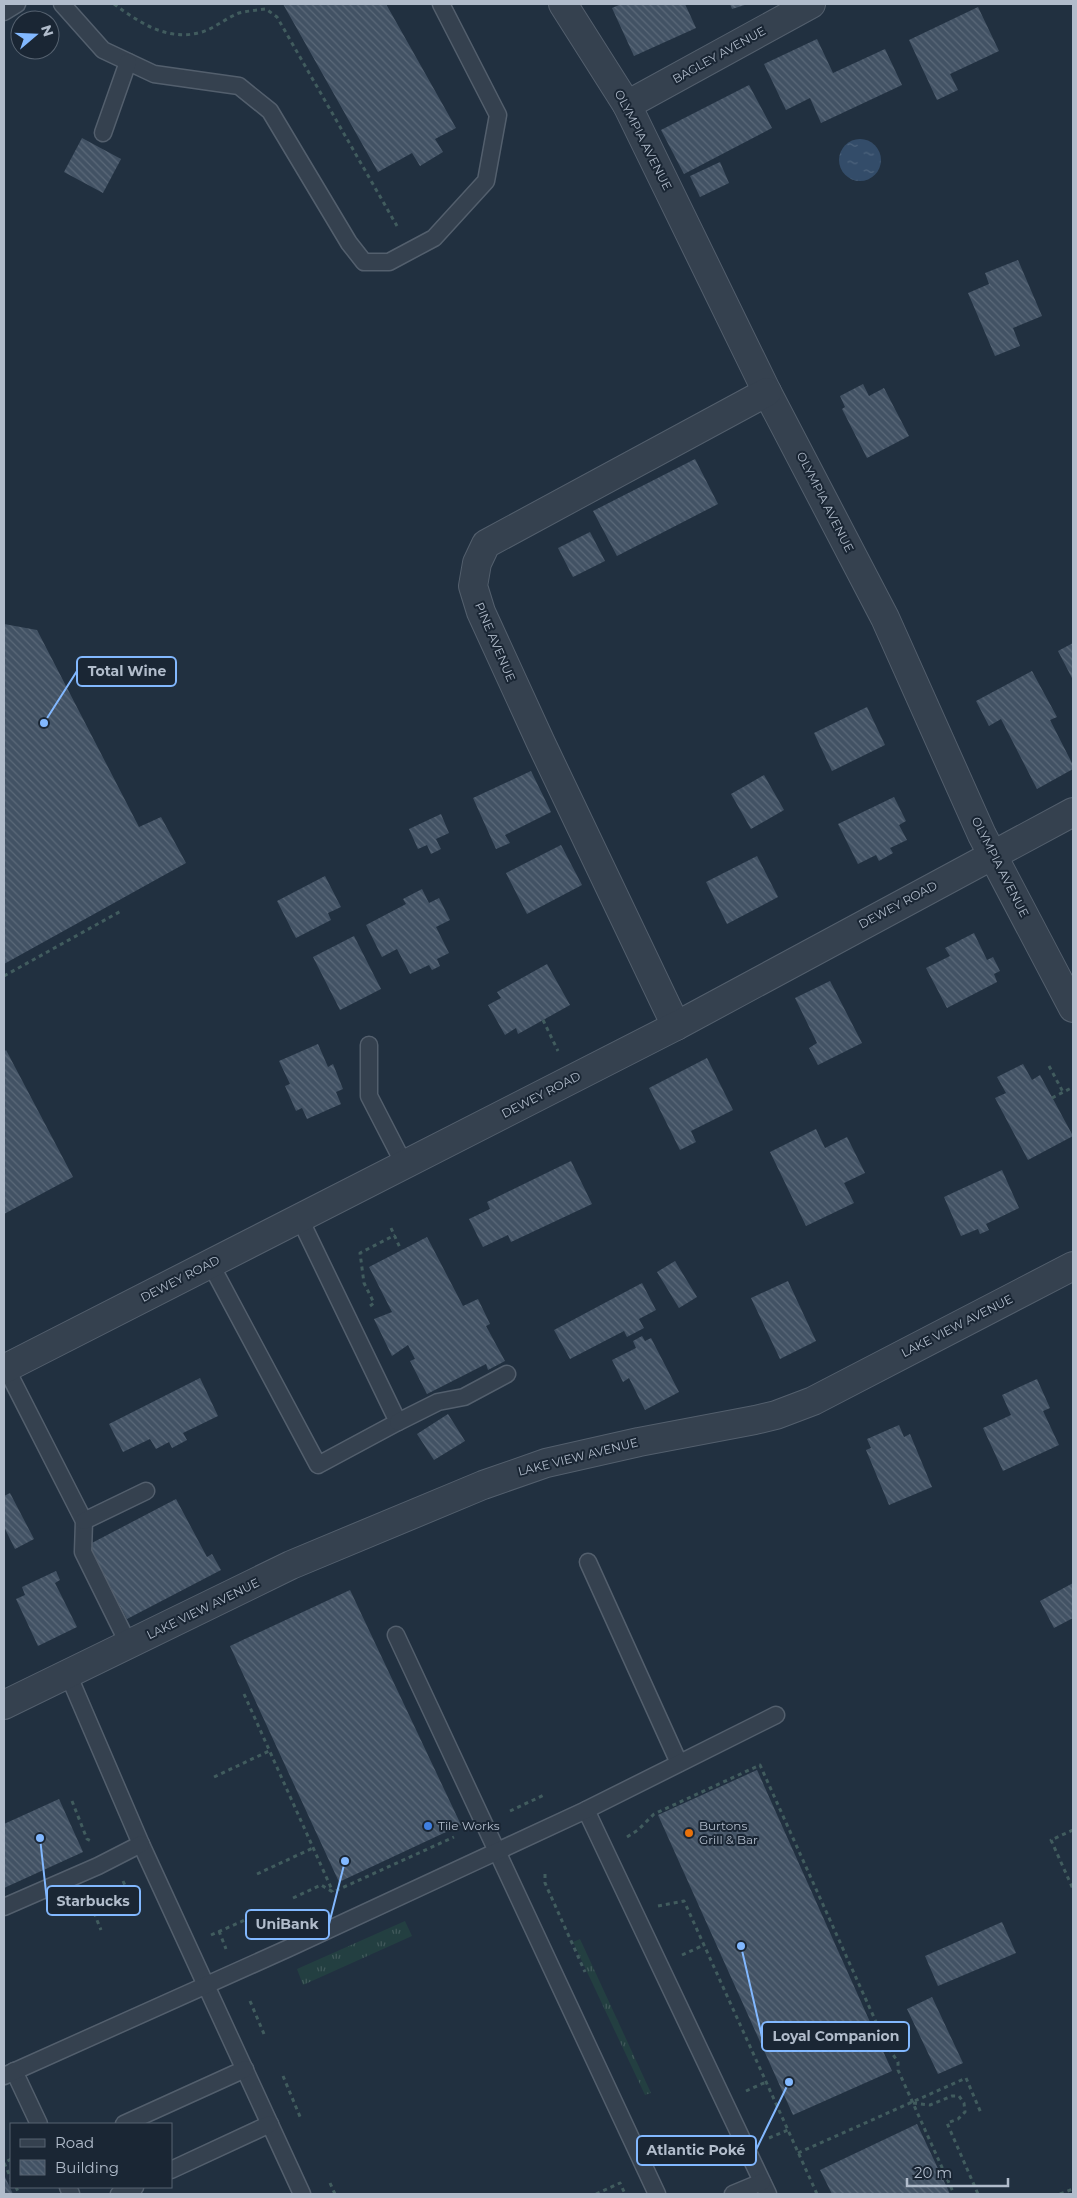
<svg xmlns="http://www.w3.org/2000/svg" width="1077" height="2198" viewBox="0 0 1077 2198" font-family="Montserrat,sans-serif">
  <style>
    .grass { fill: url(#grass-tufts) }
    .water { fill: url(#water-ripples) }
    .building { fill: url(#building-back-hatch) }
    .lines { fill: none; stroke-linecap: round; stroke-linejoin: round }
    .lane-casing { stroke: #535f6d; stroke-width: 19 }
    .street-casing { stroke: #535f6d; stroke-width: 30 }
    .path { stroke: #415c5e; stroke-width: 3; stroke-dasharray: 4 4; stroke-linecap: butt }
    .lane { stroke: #35414f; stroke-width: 16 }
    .street { stroke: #35414f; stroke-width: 28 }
    .shop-dot { fill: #3f7fe0; stroke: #1a2634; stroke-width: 2 }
    .food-dot { fill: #e8710a; stroke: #1a2634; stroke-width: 2 }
    .labels { text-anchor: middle; stroke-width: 4; stroke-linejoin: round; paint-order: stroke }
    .street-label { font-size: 12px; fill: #b1bccb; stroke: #1a2634 }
    .poi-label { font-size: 12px; fill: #b1bccb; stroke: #1a2634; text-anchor: start }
    .leader { fill: none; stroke: #82b8ff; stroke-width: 2 }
    .callout-dot { fill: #82b8ff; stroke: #1a2634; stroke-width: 2 }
    .callout { fill: #1a2634; stroke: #82b8ff; stroke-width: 2 }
    .callout-label { font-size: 14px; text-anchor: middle; font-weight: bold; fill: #b1bccb }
  </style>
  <defs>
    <pattern id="grass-tufts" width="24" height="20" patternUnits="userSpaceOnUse" patternTransform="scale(1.25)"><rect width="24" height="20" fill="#233f41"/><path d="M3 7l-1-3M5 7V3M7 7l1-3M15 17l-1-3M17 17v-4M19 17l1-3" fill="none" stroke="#41595b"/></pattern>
    <pattern id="water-ripples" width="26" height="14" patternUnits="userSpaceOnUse" patternTransform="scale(1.25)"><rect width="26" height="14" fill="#334c69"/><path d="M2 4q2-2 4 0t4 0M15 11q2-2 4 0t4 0" fill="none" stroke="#4e647d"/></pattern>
    <pattern id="building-back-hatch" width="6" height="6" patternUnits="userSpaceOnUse" patternTransform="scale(1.25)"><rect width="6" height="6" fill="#425264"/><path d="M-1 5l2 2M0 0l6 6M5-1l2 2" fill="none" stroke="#5b6979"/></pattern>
  </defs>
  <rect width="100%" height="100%" fill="#213040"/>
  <g class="grass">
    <polygon points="405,1921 412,1936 303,1985 297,1969"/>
    <polygon points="580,1939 651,2093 645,2095 573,1942"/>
  </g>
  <circle class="water" cx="860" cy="160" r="21"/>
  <g class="building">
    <polygon points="283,4 386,4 456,128 435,139 443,152 420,166 412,153 378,172"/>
    <polygon points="621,4 685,4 696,28 634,56 612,8"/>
    <polygon points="730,4 748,4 732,9"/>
    <polygon points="978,7 999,51 950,74 958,90 937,100 909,40"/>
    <polygon points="817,39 833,73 885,49 902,85 821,123 810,98 786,110 764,64"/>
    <polygon points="749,85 772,128 684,174 661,130"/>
    <polygon points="82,138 121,159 103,193 64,172"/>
    <polygon points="720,162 729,183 700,197 690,176"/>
    <polygon points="1018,260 1042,316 1013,328 1020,346 995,356 968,293 989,284 985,273"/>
    <polygon points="863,384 869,396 884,388 909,436 867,458 842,409 845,407 840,396"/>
    <polygon points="695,459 718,504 617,556 593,511"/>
    <polygon points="590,532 605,561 573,577 558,548"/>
    <polygon points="4,624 37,630 139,827 161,817 186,863 4,964"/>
    <polygon points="1073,643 1073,680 1058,651"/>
    <polygon points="1032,671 1057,717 1050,720 1073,765 1073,769 1037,789 1001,719 989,726 976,701"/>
    <polygon points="867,707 885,745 832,771 814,733"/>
    <polygon points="531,771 551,812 505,835 510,843 496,849 473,798"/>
    <polygon points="764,775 784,810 751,829 731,794"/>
    <polygon points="894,797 906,821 899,825 907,840 890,848 893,853 879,861 876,855 858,864 838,824"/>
    <polygon points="441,814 449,833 436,839 441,849 431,854 427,845 418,849 409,829"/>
    <polygon points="561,845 582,885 527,914 506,873"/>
    <polygon points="757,856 778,897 727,924 706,882"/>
    <polygon points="325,876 341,907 328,913 331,920 296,938 277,901"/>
    <polygon points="422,889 429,903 439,898 450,920 436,927 449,953 437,959 440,966 432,970 429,965 410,974 397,949 382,957 366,925 406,904 403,899"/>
    <polygon points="974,933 987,960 993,957 1000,971 994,974 997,982 947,1008 926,968 950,956 945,948"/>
    <polygon points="354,936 381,989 340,1010 313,957"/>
    <polygon points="547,964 570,1005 518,1034 516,1028 505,1035 488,1005 501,998 497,992"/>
    <polygon points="830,981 862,1043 818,1065 809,1048 817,1043 795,998"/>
    <polygon points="318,1044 328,1067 333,1064 343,1089 336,1092 341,1104 307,1119 302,1108 296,1111 285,1086 290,1084 279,1061"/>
    <polygon points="6,1050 73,1177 4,1214 4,1052"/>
    <polygon points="707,1058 733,1110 691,1131 696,1142 680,1150 649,1088"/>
    <polygon points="1023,1064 1032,1080 1040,1075 1073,1136 1028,1160 995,1098 1006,1093 997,1077"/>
    <polygon points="816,1129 825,1148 847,1137 865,1173 844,1183 854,1203 806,1226 770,1152"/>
    <polygon points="571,1161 592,1204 511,1242 508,1235 483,1247 469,1219 490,1209 487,1202"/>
    <polygon points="1002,1170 1019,1208 986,1224 989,1230 980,1234 978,1229 961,1236 944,1197"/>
    <polygon points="427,1237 463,1306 478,1299 490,1324 486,1326 505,1361 488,1370 486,1364 427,1394 410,1361 415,1359 408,1345 392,1356 374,1319 392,1312 369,1267"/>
    <polygon points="675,1261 697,1297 679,1308 657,1272"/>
    <polygon points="788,1281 816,1341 780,1359 751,1298"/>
    <polygon points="642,1283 656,1310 639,1319 644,1328 627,1337 624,1331 570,1359 554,1330"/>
    <polygon points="642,1336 645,1341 651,1338 679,1392 645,1410 629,1378 623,1382 612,1360 636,1348 633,1341"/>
    <polygon points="200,1378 218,1416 183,1433 187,1440 172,1448 169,1442 156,1449 150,1439 123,1452 109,1424"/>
    <polygon points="1037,1379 1050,1408 1043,1411 1059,1445 1003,1471 983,1428 1011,1415 1002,1395"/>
    <polygon points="448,1414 465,1441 434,1460 417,1434"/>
    <polygon points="899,1425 904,1437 910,1434 932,1487 889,1505 866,1450 871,1448 867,1439"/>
    <polygon points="10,1493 34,1539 15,1549 4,1527 4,1496"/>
    <polygon points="176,1499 207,1557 212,1554 221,1570 127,1619 88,1545"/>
    <polygon points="56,1571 60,1580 55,1583 77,1627 38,1646 16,1599 25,1595 22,1587"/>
    <polygon points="1073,1583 1073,1618 1054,1628 1040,1601"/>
    <polygon points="350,1590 461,1825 339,1882 230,1646"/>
    <polygon points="757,1770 892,2071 793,2115 658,1815"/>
    <polygon points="59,1799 83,1852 4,1888 4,1824"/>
    <polygon points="1002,1922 1016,1953 938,1986 925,1956"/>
    <polygon points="932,1997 963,2063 938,2074 907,2009"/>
    <polygon points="917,2124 950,2194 832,2194 820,2170"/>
    <polygon points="4,2175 13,2194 4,2194"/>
  </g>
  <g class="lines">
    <g class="lane-casing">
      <g id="lane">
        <polyline points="62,4 103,50 154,74 239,86 270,111 349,243 364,262 389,262 434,238 486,181 498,115 441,4"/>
        <polyline points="4,12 17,4"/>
        <polyline points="103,133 128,62"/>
        <polyline points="369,1045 369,1096 404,1164"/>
        <polyline points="210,1263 318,1465 398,1422 299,1217"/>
        <polyline points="6,1368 84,1521 83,1552 129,1645"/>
        <polyline points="398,1422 438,1402 464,1397 507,1374"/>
        <polyline points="84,1521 146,1491"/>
        <polyline points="588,1562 679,1763"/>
        <polyline points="396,1635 657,2194"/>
        <polyline points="68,1674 141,1844 302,2194"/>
        <polyline points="586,1810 768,2194"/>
        <polyline points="4,1907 98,1866 141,1844"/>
        <polyline points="14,2071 39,2124"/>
        <polyline points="4,2076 289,1948 586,1810 776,1715"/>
        <polyline points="124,2124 245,2069"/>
        <polyline points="171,2170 270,2124"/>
        <polyline points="68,2187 71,2194"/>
        <polyline points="119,2194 135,2187"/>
        <polyline points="733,2194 762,2182"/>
      </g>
    </g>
    <g class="street-casing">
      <g id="street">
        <polyline points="563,4 627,105 767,392 885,618 982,835 1073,1008"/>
        <polyline points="627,105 811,4"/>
        <polyline points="676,1026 541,743 481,612 473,586 477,563 486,544 767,392"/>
        <polyline points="4,1369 676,1026 1073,812"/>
        <polyline points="4,1705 291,1565 483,1485 546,1463 639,1442 755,1420 776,1415 813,1401 1073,1266"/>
      </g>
    </g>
    <g class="path">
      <path d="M 114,4 C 140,23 168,42 202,32 C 215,28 226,18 239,13 C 248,11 257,10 266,9 L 277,17 L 397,226"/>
      <polyline points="4,976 121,911"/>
      <polyline points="543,1020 558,1051"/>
      <polyline points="1049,1066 1063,1092"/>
      <polyline points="1052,1098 1073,1087"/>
      <polyline points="391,1228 401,1250"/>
      <polyline points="370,1306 374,1303 364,1283 360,1253 395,1235"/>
      <polyline points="244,1694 333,1892"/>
      <polyline points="214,1777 269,1751"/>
      <polyline points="72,1801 87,1839 91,1841"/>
      <polyline points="510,1811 546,1794"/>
      <polyline points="1073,1830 1051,1840 1073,1889"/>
      <polyline points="627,1837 638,1830 654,1814 760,1765 867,2002 887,2046 898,2062 898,2070 954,2194"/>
      <polyline points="257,1874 313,1848"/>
      <polyline points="545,1874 545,1883 585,1972"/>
      <polyline points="123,1881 132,1901"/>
      <polyline points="88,1898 101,1930"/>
      <polyline points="293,1898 321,1885 333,1892 454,1837"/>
      <polyline points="658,1906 684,1901 817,2194"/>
      <polyline points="219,1931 226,1949"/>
      <polyline points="211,1935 254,1916"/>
      <polyline points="682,1955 704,1945"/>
      <polyline points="250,2001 264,2034"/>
      <polyline points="283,2076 301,2119"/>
      <polyline points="746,2091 766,2082"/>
      <polyline points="913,2103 930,2105 952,2096 959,2096 964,2103 965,2112 958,2119 947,2123 978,2194"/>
      <polyline points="769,2138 788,2130"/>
      <polyline points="798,2153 966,2078 981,2113"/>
      <polyline points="11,2159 4,2163 11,2178"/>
      <polyline points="671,2164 705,2151"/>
      <polyline points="330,2183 335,2194"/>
      <polyline points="16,2187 19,2194"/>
      <polyline points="596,2194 620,2183 625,2194"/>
      <polyline points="1060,2194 1073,2189"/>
    </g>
    <use href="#lane" class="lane"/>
    <use href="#street" class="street"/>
  </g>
  <circle class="shop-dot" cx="428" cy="1826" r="5"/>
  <circle class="food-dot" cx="689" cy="1833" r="5"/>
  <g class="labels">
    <g class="street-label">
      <text transform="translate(719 55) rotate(-29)" y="4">BAGLEY AVENUE</text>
      <text transform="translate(643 140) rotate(63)" y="4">OLYMPIA AVENUE</text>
      <text transform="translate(825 502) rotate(63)" y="4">OLYMPIA AVENUE</text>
      <text transform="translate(495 642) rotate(67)" y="4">PINE AVENUE</text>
      <text transform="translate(1000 867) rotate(63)" y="4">OLYMPIA AVENUE</text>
      <text transform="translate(898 905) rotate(-28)" y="4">DEWEY ROAD</text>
      <text transform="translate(541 1095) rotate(-27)" y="4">DEWEY ROAD</text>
      <text transform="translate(180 1279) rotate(-27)" y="4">DEWEY ROAD</text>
      <text transform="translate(957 1326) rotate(-27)" y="4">LAKE VIEW AVENUE</text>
      <text transform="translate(578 1457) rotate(-14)" y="4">LAKE VIEW AVENUE</text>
      <text transform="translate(203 1609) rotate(-26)" y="4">LAKE VIEW AVENUE</text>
    </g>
    <g class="poi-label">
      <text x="438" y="1830">Tile Works</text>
      <text x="699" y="1830">Burtons<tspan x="699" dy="14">Grill &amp; Bar</tspan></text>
    </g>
  </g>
  <path class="leader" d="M44 723L77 671M40 1838L47 1901M345 1861L329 1924M741 1946L762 2037M789 2082L756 2150"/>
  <g class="callout-dot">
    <circle cx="44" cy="723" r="5"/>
    <circle cx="40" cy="1838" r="5"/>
    <circle cx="345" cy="1861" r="5"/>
    <circle cx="741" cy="1946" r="5"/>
    <circle cx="789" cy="2082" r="5"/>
  </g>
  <g class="callout">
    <rect x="77" y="657" width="99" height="29" rx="5"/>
    <rect x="47" y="1886" width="93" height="29" rx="5"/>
    <rect x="246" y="1910" width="83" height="29" rx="5"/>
    <rect x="762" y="2022" width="147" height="29" rx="5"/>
    <rect x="637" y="2136" width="119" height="29" rx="5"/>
  </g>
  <g class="callout-label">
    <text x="127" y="676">Total Wine</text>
    <text x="93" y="1906">Starbucks</text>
    <text x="287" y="1929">UniBank</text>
    <text x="836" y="2041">Loyal Companion</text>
    <text x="696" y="2155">Atlantic Poké</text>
  </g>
  <rect width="1077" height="2198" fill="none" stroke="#b1bccb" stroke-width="10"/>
  <rect x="10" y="2123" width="162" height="65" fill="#1a2634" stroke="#566270"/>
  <rect x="20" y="2139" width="25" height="8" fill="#35414f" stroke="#566270"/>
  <text x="55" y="2148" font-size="15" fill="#b1bccb">Road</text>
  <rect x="20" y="2160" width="25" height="15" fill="url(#building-back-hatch)" stroke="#566270"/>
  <text x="55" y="2173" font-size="15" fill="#b1bccb">Building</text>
  <g transform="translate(35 35) rotate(71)"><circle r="24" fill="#1a2634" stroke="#566270"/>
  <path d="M0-4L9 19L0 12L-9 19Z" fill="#82b8ff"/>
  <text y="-8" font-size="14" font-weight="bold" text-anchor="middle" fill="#b1bccb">N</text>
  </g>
  <path d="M907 2178v8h101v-8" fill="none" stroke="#b1bccb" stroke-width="2.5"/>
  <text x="914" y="2178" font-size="15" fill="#b1bccb" stroke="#1a2634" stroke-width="4" paint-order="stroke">20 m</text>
</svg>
